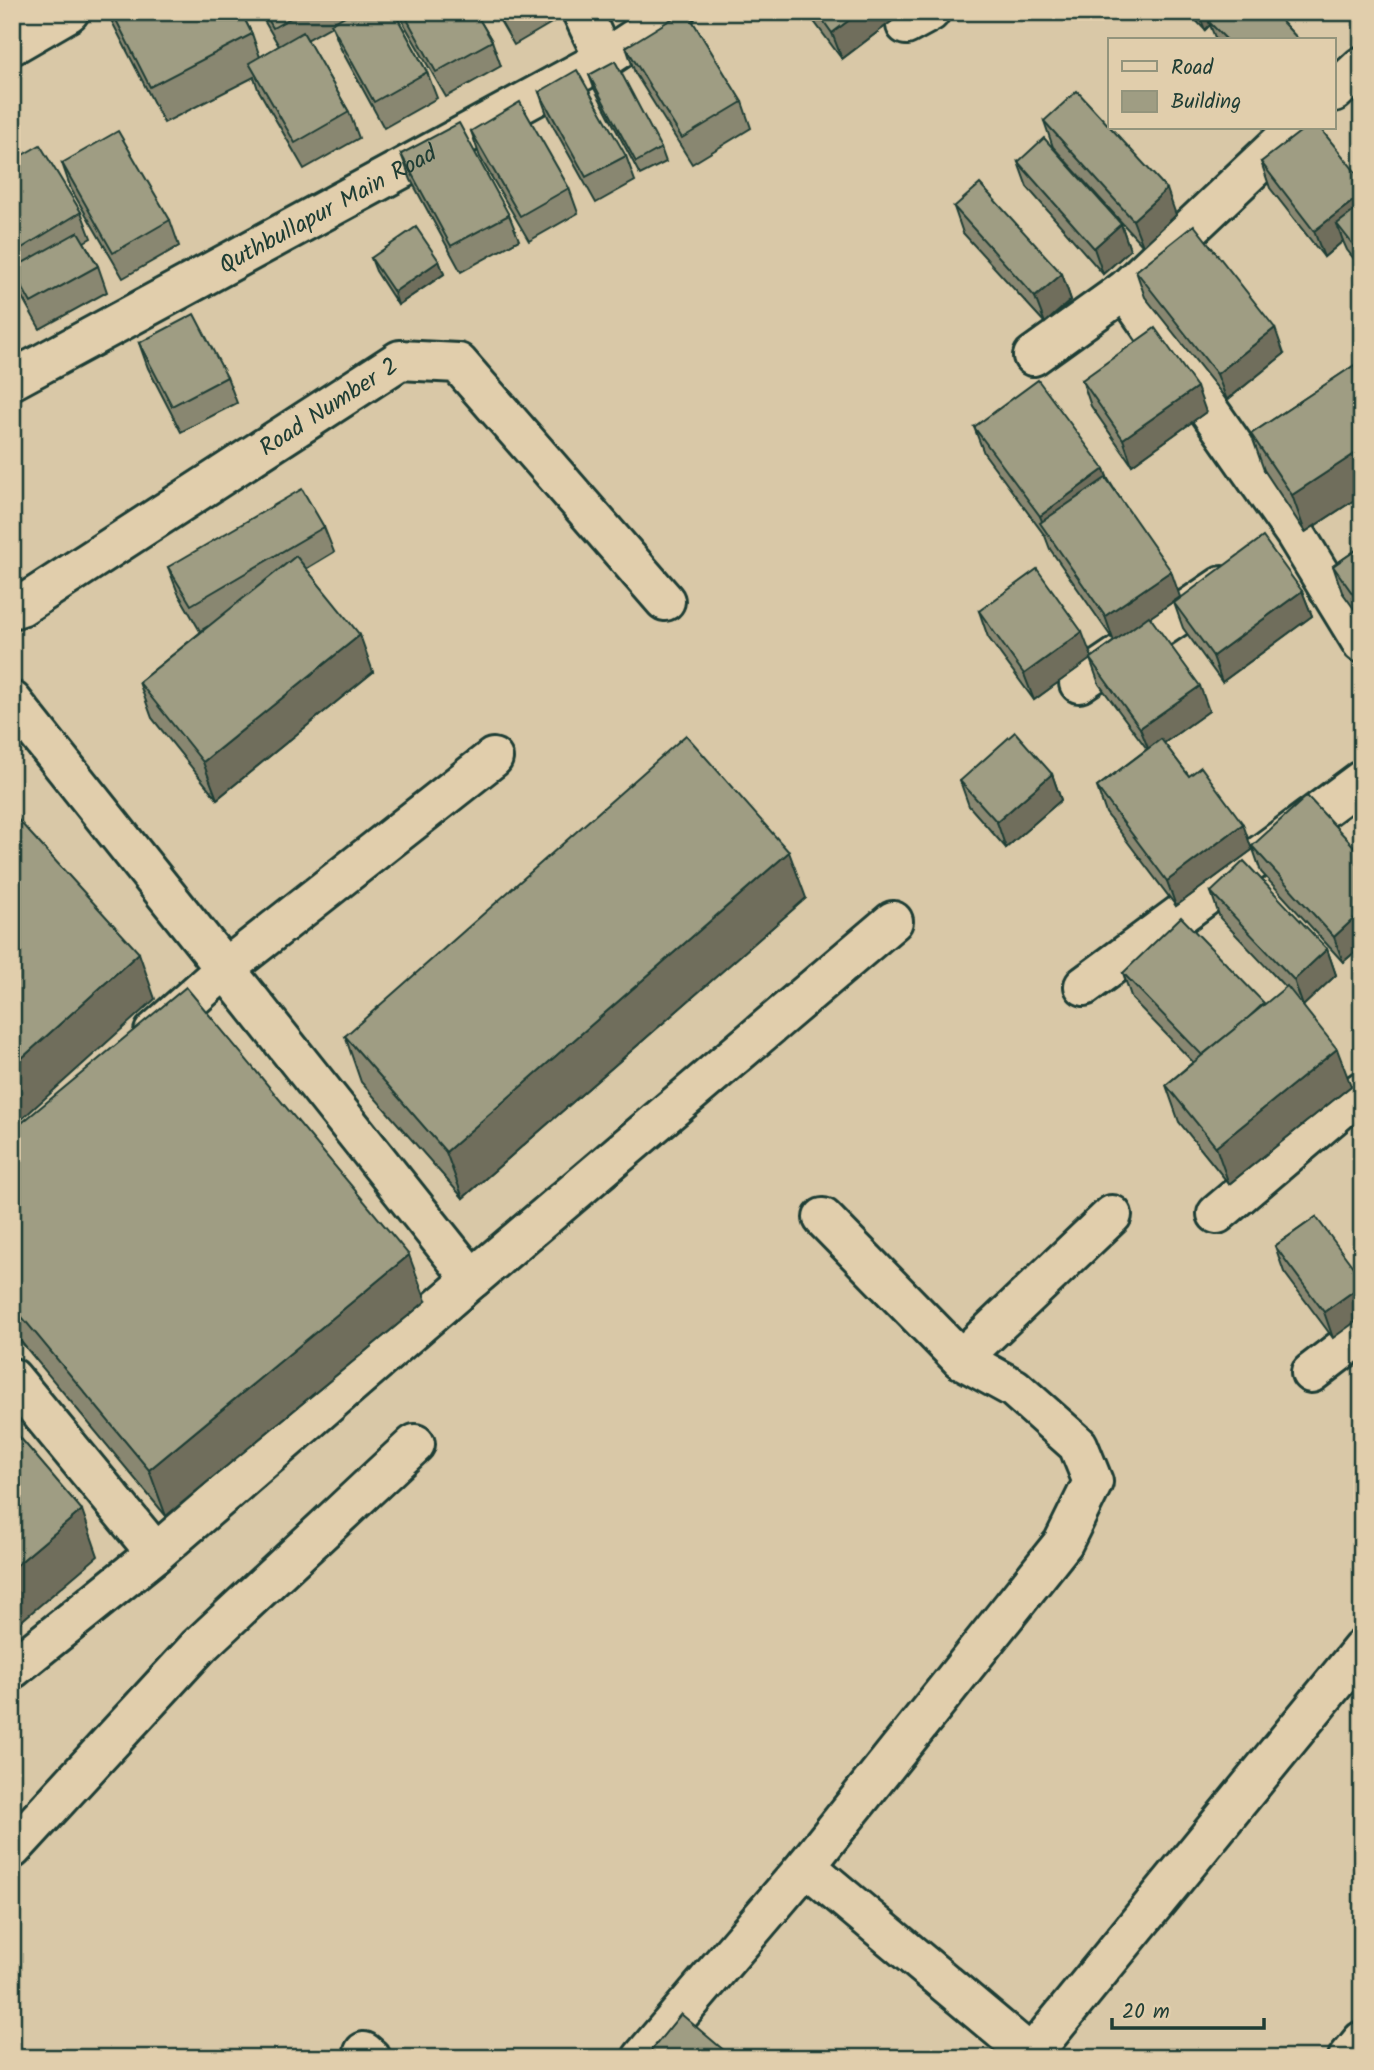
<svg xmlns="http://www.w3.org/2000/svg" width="1374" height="2070" viewBox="0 0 1374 2070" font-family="Kalam,sans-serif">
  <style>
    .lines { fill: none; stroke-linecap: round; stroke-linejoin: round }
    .minor-casing { stroke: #1f3d34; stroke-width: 44 }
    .minor { stroke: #e1ceac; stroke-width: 38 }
    .wall { fill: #898771; stroke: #1f3d34; stroke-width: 2 }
    .shaded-wall { fill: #6f6e5c; stroke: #1f3d34; stroke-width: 2 }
    .building { fill: #9f9d83; stroke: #1f3d34; stroke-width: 2 }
    .labels { text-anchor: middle; stroke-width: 6; stroke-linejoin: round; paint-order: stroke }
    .street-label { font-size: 24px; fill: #1f3d34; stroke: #e1ceac }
  </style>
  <rect width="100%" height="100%" fill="#d9c8a7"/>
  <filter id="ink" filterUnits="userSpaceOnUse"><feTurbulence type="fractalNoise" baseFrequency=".0143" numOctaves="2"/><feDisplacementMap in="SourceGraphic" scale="14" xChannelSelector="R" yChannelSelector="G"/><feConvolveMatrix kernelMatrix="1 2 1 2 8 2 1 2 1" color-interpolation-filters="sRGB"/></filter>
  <g filter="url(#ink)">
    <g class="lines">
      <g class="minor-casing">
        <g id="minor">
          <polyline points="582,12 604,59"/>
          <polyline points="906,25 930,12"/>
          <polyline points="12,45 69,12"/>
          <polyline points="1334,92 1362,66"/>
          <polyline points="1125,290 1296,535 1362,643"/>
          <polyline points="1033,356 1125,290 1296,128"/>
          <path id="s1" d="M 12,380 L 604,59 L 675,12"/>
          <path id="s2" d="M 12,609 L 21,606 L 400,360 L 458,363 L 665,601"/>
          <polyline points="1079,683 1222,586"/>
          <polyline points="12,701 472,1279 156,1553 12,1669"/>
          <polyline points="1084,986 1362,780"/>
          <polyline points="154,1032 226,968 493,758"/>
          <polyline points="1217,1214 1362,1091"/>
          <polyline points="472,1279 893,921"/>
          <polyline points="961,1359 1112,1215"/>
          <polyline points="1311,1373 1362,1334"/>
          <polyline points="12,1378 156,1553"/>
          <polyline points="12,1849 199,1646 415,1444"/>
          <polyline points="806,1866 1063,1543 1093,1482 1078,1445 1014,1388 961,1359 823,1218"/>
          <polyline points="364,2052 371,2058"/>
          <polyline points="642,2058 806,1866 1031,2055 1362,1649"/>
          <polyline points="1348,2058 1362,2041"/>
        </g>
      </g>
      <use href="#minor" class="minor"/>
    </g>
    <g class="wall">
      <polygon points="107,12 241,12 252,34 260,57 279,46 259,12 394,12 427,72 437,98 384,128 341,49 332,26 307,40 349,112 359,138 304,169 258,89 254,77 164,123"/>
      <polygon points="400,12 475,12 492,41 501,66 446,97 404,24"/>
      <polygon points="495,12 570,12 514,45"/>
      <polygon points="807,12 904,12 842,59"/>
      <polygon points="1188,12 1273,12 1299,40 1216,40 1210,25 1205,30"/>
      <polygon points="626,47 742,102 751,128 692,164 635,73"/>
      <polygon points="589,75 661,148 666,162 640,175 594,88"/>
      <polygon points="539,92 626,156 635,181 596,203 548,117"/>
      <polygon points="1044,121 1176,215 1143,246 1053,147"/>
      <polygon points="471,131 569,188 578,213 529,241 480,157"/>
      <polygon points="401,154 509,215 519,240 461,272 411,180"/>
      <polygon points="12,161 81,212 91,238 84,242 98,266 107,292 40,329 21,295 16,282 12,285"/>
      <polygon points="1018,162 1121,224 1130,250 1103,274 1027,187"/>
      <polygon points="1261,162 1362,180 1362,269 1347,250 1343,241 1324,257 1270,188"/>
      <polygon points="62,163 170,220 179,246 123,278 71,189"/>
      <polygon points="954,207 1062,274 1071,300 1045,323 963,233"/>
      <polygon points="371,258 439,261 444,274 398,305 376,271"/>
      <polygon points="1136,271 1284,354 1227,400 1145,297"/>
      <polygon points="139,343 227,377 237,403 181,432 148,368"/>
      <polygon points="1362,360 1362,495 1305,532 1264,470 1251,434"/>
      <polygon points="1082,380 1206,412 1132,465 1091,406"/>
      <polygon points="974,427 1104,469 1108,479 1180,597 1150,617 1209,711 1164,743 1189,776 1252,850 1176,906 1106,813 1097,787 1147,749 1099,684 1090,659 1034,700 988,637 979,611 1092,657 1114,641 1050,549 1045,536 984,453"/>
      <polygon points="324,527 334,552 306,569 373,672 217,799 152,718 139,682 208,626 200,631 178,593 168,567"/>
      <polygon points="1362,546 1362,620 1342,592 1333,566"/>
      <polygon points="1302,591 1312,616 1222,682 1183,628 1174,603"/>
      <polygon points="1052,774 1061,800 1006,848 969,806 960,781"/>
      <polygon points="1252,846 1362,855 1362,946 1343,962 1261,872"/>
      <polygon points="1211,892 1327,949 1336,975 1303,1006 1351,1086 1229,1184 1179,1122 1166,1085 1193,1062 1132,999 1123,973 1265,1005 1286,988 1220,918"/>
      <polygon points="806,898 463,1198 361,1082 345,1036"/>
      <polygon points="12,1131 426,1301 166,1516 12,1331"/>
      <polygon points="1316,1217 1333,1338 1284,1272 1275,1246"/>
    </g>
    <g class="shaded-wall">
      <polygon points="860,12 904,12 842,59 832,33"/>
      <polygon points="1198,12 1223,12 1209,22 1210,25 1205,30"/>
      <polygon points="1167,189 1176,215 1143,246 1133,220"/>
      <polygon points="1362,194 1362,227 1337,224 1343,241 1324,257 1314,231"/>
      <polygon points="1121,224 1130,250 1103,274 1094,248"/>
      <polygon points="439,261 444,274 398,305 394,292"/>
      <polygon points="1062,274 1071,300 1045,323 1035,297"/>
      <polygon points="1275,328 1284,354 1227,400 1217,374"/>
      <polygon points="1197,387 1206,412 1132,465 1123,439"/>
      <polygon points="1362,449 1362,495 1305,532 1292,495"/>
      <polygon points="1104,469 1113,495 1045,529 1040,516"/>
      <polygon points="1171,571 1180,597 1114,642 1105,616"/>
      <polygon points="1302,591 1312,616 1222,682 1213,656"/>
      <polygon points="1082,632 1092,658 1034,700 1024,674"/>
      <polygon points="360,635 373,672 217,799 203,762"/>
      <polygon points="1200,686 1209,711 1150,753 1140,728"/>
      <polygon points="1052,774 1061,800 1006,848 997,822"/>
      <polygon points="1243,824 1252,850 1176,906 1167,881"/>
      <polygon points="789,852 806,898 463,1198 446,1152"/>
      <polygon points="1362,911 1362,946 1343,962 1334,937"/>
      <polygon points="1327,949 1336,975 1303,1006 1294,980"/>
      <polygon points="139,953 155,999 12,1128 12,1067"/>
      <polygon points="1337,1049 1351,1086 1229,1184 1216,1147"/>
      <polygon points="409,1255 426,1301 166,1516 149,1470"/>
      <polygon points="1362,1285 1362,1317 1333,1338 1324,1312"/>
      <polygon points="82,1510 98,1556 12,1629 12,1569"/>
    </g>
    <g class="building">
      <polygon points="112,12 241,12 252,34 150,87"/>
      <polygon points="264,12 301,12 273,28"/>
      <polygon points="352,12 394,12 427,72 374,102 331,24"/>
      <polygon points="403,12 475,12 492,41 436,72"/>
      <polygon points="500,12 517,12 505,19"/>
      <polygon points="683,12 687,12 742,102 682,138 626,47"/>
      <polygon points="817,12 860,12 832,33"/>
      <polygon points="1220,12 1273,12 1299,40 1227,40 1209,22"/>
      <polygon points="303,32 349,112 295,143 249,63"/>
      <polygon points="615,61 661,148 636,162 589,75"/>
      <polygon points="577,70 626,156 586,177 539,92"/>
      <polygon points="1077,91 1167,189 1133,220 1044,121"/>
      <polygon points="520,102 569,188 520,216 471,131"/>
      <polygon points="459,123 509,215 451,246 401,154"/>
      <polygon points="1305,128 1320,128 1362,180 1362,194 1314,231 1261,162"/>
      <polygon points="118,131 170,220 113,253 62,163"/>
      <polygon points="1044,138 1121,224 1094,248 1018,162"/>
      <polygon points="40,145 81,212 12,254 12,161"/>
      <polygon points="980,184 1062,274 1035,297 954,207"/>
      <polygon points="1362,205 1362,256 1337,224"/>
      <polygon points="1194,225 1275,328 1217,374 1136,271"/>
      <polygon points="416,227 439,261 394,292 371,258"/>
      <polygon points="78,232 98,266 31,303 12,269"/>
      <polygon points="194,314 227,377 172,406 139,343"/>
      <polygon points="1155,328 1197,387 1123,439 1082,380"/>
      <polygon points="1362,360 1362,449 1292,495 1251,434"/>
      <polygon points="1038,380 1104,469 1040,516 974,427"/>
      <polygon points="1106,478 1171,571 1105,616 1040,523"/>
      <polygon points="302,489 324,527 191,605 168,567"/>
      <polygon points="1263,537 1302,591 1213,656 1174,603"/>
      <polygon points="1362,546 1362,607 1333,566"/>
      <polygon points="296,556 360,635 203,762 139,682"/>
      <polygon points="1037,569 1082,632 1024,674 979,611"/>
      <polygon points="1149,616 1200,686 1140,728 1090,659"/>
      <polygon points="1015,732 1052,774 997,822 960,781"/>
      <polygon points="686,735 789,852 446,1152 345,1036"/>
      <polygon points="1161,739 1189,776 1201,767 1243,824 1167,881 1097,787"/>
      <polygon points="1307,796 1362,855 1362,911 1334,937 1252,846"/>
      <polygon points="12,813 139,953 12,1067"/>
      <polygon points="1244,861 1327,949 1294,980 1211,892"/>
      <polygon points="1181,917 1264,1003 1246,1020 1202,1055 1123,973"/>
      <polygon points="1287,986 1337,1049 1216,1147 1166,1085"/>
      <polygon points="186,987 409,1255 149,1470 12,1305 12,1131"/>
      <polygon points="1316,1217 1362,1279 1362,1285 1324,1312 1275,1246"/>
      <polygon points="12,1428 82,1510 12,1569"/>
      <polygon points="681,2014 733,2058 645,2058"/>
    </g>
  </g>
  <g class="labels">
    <g class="street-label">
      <text dy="8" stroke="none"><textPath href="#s1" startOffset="359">Quthbullapur Main Road</textPath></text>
      <text dy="8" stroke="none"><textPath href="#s2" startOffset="376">Road Number 2</textPath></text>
    </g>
  </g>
  <rect width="1374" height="2070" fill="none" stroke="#e1ceac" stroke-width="42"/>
  <rect x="21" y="21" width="1332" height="2028" fill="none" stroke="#1f3d34" stroke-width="2.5" filter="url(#ink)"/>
  <rect x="1108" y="38" width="228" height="91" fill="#e1ceac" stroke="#93947c" stroke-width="2"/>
  <rect x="1122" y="61" width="35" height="10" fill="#e1ceac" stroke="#93947c" stroke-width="2"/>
  <text x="1171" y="74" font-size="21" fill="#1f3d34">Road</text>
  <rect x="1122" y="91" width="35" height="21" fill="#9f9d83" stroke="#93947c" stroke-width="2"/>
  <text x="1171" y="108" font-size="21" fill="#1f3d34">Building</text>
  <path d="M1112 2018v10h152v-10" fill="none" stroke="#1f3d34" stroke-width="3.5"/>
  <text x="1122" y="2018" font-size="21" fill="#1f3d34" stroke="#e1ceac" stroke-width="5" paint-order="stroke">20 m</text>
</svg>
